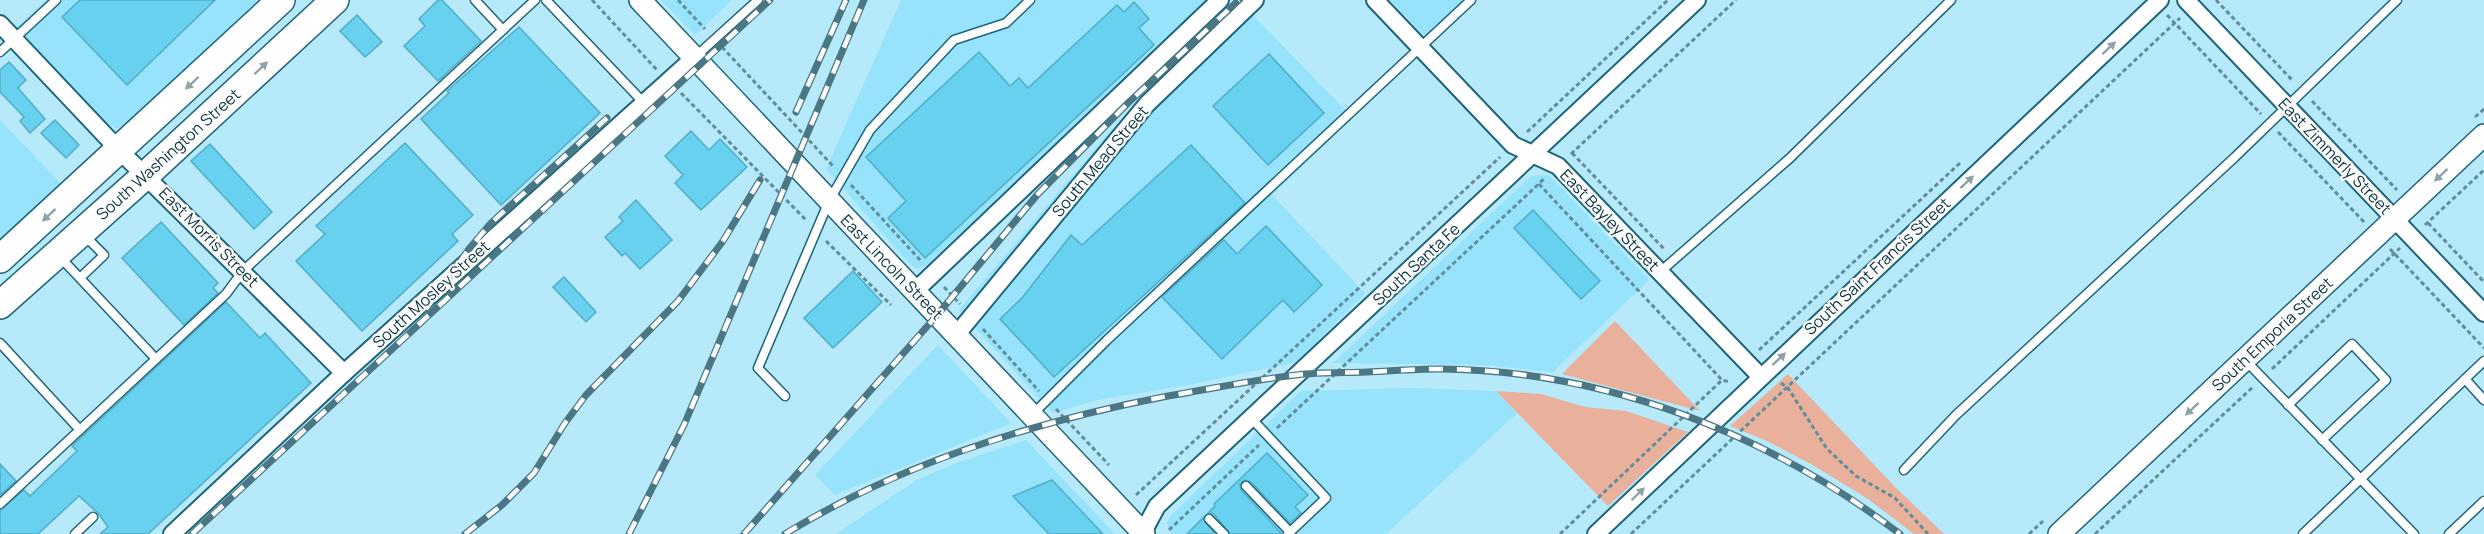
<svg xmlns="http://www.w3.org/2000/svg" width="2484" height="534" viewBox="0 0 2484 534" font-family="Manrope,sans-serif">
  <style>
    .built { fill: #96e3fb }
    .green { fill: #e9b09c }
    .building { fill: #68d1ef; stroke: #52adc7; stroke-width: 1.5 }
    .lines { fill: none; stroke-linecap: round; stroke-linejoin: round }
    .service-casing { stroke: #1d6578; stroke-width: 11 }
    .minor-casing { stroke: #1d6578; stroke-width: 20 }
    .tertiary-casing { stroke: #1d6578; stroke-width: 24 }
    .primary-casing { stroke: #1d6578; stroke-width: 30 }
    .path { stroke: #608e9b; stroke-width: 3; stroke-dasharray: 4.5 3; stroke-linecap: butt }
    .service { stroke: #fff; stroke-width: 8 }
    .minor { stroke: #fff; stroke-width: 16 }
    .tertiary { stroke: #fff; stroke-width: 21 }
    .primary { stroke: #fff; stroke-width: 27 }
    .rail-casing { stroke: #4b7784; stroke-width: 7 }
    .rail { stroke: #fff; stroke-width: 4.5; stroke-dasharray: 14; stroke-linecap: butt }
    .oneway { fill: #91a3a8 }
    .labels { text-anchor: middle; stroke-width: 4.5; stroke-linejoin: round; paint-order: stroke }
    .street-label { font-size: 16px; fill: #0b333e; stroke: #fff }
  </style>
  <rect width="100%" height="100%" fill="#b6e9f9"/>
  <g class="built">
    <polygon points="46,0 265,0 133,125 116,128 100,121 16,28"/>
    <polygon points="661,0 732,0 695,35"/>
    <polygon points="901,0 1207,0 927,265 918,269 909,263 826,169"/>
    <polygon points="1390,0 1474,0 1429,41"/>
    <polygon points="1243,5 1353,118 1272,195 1365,293 1297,362 1188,385 1097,400 1053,413 959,310 1112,129"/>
    <polygon points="0,120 65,188 0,246"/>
    <polygon points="1538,175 1549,175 1649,280 1553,372 1487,365 1333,363 1530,177"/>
    <polygon points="938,345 1011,423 835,495 815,475"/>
    <polygon points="1410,388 1496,391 1517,413 1386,534 1172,534 1169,531 1167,523 1171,515 1301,391"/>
    <polygon points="1026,440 1115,534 836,534 917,480 956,463"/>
  </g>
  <g class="green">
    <polygon points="1615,321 1700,411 1562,374"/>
    <polygon points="1788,374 1895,487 1944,534 1914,534 1868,499 1811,464 1767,441 1730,426"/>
    <polygon points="1496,391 1541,394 1585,407 1626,411 1688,432 1608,506"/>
  </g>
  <g class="building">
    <polygon points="80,0 215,0 127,85 62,17"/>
    <polygon points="438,0 442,0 481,41 438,81 404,46 425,26 419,19"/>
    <polygon points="1134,2 1149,19 1139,28 1154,45 925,258 888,218 906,201 866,157 979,52 1010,86 1019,78 1028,88 1117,5 1124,12"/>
    <polygon points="357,15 382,42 365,57 340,31"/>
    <polygon points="519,27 600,113 501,205 421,119 449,93 447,91"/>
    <polygon points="1269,54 1324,113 1268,165 1213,106"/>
    <polygon points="9,62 26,80 18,88 45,119 30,133 20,121 24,117 0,92 0,70"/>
    <polygon points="55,120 79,145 66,158 41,133"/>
    <polygon points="691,131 709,150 720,139 747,167 701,210 675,183 683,175 665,156"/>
    <polygon points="405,143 473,215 452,234 458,241 362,331 296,261 325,234 316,226"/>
    <polygon points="210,144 272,212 254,229 191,161"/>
    <polygon points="1191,145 1245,203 1054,377 1000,319 1022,298 1071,235 1082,245"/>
    <polygon points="636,200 672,240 640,269 625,253 622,256 605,237 623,221 619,217"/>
    <polygon points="1533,210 1600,281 1581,299 1514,228"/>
    <polygon points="161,222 218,283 213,288 218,293 184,325 122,258"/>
    <polygon points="1266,226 1322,285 1294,312 1283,300 1222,359 1162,297 1224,240 1237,254"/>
    <polygon points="853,271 882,302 833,348 804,318"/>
    <polygon points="564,277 596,312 586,322 553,287"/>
    <polygon points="226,302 260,338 265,333 311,383 148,534 100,534 108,527 98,513 79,496 38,534 0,534 0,510 24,490 30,496 77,451 72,446"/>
    <polygon points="1267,453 1308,495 1295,507 1301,513 1290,523 1251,482 1244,480 1240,484 1241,490 1282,534 1230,534 1214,514 1208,513 1215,506 1214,504"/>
    <polygon points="0,464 16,481 0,495"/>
    <polygon points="1052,480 1103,534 1049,534 1013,496"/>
    <polygon points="1203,518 1215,534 1187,534"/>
  </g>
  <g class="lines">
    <g class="service-casing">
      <g id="service">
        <polyline points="475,0 503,30"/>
        <polyline points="546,0 644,103"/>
        <polyline points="0,52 56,0"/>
        <polyline points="694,58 758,0"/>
        <polyline points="60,257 156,359"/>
        <polyline points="1660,272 1790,158 1951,0"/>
        <polyline points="80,278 104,255 85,236"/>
        <polyline points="0,343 80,430"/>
        <polyline points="2245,360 2414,534"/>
        <polyline points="2465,379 2484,400"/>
        <polyline points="785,396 758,368 829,201 870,130 954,40 1006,23 1030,0"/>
        <polyline points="2288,405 2352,344 2386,380 2322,440"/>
        <polyline points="1033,414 1107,340 1471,0"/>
        <polyline points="1251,418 1326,498 1288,534"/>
        <polyline points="1904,470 1956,415 2235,157 2397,0"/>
        <polyline points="1246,486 1290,532"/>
        <polyline points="0,504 226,294 243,271 535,0"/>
        <polyline points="1209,519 1224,534"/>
        <polyline points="75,534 93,517"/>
        <polyline points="2303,534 2484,361"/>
        <polyline points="2449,534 2484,501"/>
      </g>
    </g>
    <g class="minor-casing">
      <g id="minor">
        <polyline points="1375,0 1513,145 1558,166 1760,376"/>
        <polyline points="2186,0 2484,313"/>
        <polyline points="0,24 119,150 344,373"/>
        <polyline points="914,292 1220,0"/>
        <polyline points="957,334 1147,104 1255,0"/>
        <polyline points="172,534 344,373 694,58"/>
        <polyline points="1142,534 1157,506 1697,0"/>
        <polyline points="1596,534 2160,0"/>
      </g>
    </g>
    <g class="tertiary-casing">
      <g id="tertiary">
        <polyline points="640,0 1144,534"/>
        <polyline points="2059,534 2484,135"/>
      </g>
    </g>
    <g class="primary-casing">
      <g id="primary">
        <polyline points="0,259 281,0"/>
        <polyline points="0,305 147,174 335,0"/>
      </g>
    </g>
    <g class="path">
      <polyline points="592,0 657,70"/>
      <polyline points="678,0 705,29"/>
      <polyline points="2216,0 2293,81"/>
      <polyline points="2167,15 2261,114"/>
      <polyline points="722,47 834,167"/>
      <polyline points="681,93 807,221"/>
      <polyline points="2312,101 2397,190"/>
      <polyline points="2475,117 2484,109"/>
      <polyline points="1527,132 1668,0"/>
      <polyline points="2278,132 2365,223"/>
      <polyline points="1572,153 1665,250"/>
      <polyline points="1571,154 1736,0"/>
      <polyline points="1539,184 1722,380"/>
      <polyline points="851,185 922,262"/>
      <polyline points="2428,223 2484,282"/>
      <polyline points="2425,225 2484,170"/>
      <polyline points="826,241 891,305"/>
      <polyline points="2390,249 2484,348"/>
      <polyline points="944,287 960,304"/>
      <polyline points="983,329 1039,391"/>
      <polyline points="1759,350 1960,163"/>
      <polyline points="2272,369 2400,248"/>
      <polyline points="1781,383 1788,388 1827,449 1856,476 1895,498 1928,534"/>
      <polyline points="1056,409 1109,465"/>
      <polyline points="1277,428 1544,179"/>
      <polyline points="1136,495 1500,157"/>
      <polyline points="1169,530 1259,445"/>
      <polyline points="1560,534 1722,380 1730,382"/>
      <polyline points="1631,534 2180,18"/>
      <polyline points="2029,534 2043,521"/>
      <polyline points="2095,534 2254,386"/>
    </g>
    <use href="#service" class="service"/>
    <use href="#minor" class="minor"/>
    <use href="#tertiary" class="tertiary"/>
    <use href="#primary" class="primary"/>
    <g class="rail-casing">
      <g id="rail">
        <polyline points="796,112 846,0"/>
        <polyline points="426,309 469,249 491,223 607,118"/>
        <polyline points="192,534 770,0"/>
        <polyline points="465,534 502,505 534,473 565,423 586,395 678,301 723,241 760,180"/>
        <polyline points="629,534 684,425 864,0"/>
        <polyline points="744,534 938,314 1037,195 1129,102 1239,0"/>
        <path d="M 785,534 C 899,464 1037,421 1168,396 C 1210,389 1253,380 1296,375 C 1320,372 1344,373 1367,372 C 1391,371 1415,369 1439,369 C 1605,370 1769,434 1900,534"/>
      </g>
    </g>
    <use href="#rail" class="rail"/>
  </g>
  <defs><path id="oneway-solid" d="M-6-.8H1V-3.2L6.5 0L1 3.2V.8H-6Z" transform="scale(1.5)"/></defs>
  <g class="oneway">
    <use href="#oneway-solid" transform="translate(2109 48) rotate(-43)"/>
    <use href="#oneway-solid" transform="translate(261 68) rotate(-43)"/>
    <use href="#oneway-solid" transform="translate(192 83) rotate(137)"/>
    <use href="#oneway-solid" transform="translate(2441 175) rotate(137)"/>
    <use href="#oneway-solid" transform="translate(1967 182) rotate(-43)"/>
    <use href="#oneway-solid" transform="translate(49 215) rotate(137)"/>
    <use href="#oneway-solid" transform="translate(1779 359) rotate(-43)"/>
    <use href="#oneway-solid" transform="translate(2192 409) rotate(137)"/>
    <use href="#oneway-solid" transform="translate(1638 494) rotate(-44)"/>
  </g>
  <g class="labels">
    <g class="street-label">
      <text transform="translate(168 154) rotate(-42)" y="6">South Washington Street</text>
      <text transform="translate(2335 156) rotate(46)" y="6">East Zimmerly Street</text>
      <text transform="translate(1100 161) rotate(-50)" y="6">South Mead Street</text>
      <text transform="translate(1610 220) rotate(46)" y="6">East Bayley Street</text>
      <text transform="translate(209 237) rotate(45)" y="6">East Morris Street</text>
      <text transform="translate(1416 264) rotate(-43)" y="6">South Santa Fe</text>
      <text transform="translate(1877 266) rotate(-43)" y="6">South Saint Francis Street</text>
      <text transform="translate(892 267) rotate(46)" y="6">East Lincoln Street</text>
      <text transform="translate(431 294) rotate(-42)" y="6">South Mosley Street</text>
      <text transform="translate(2272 334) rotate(-43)" y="6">South Emporia Street</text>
    </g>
  </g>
</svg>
